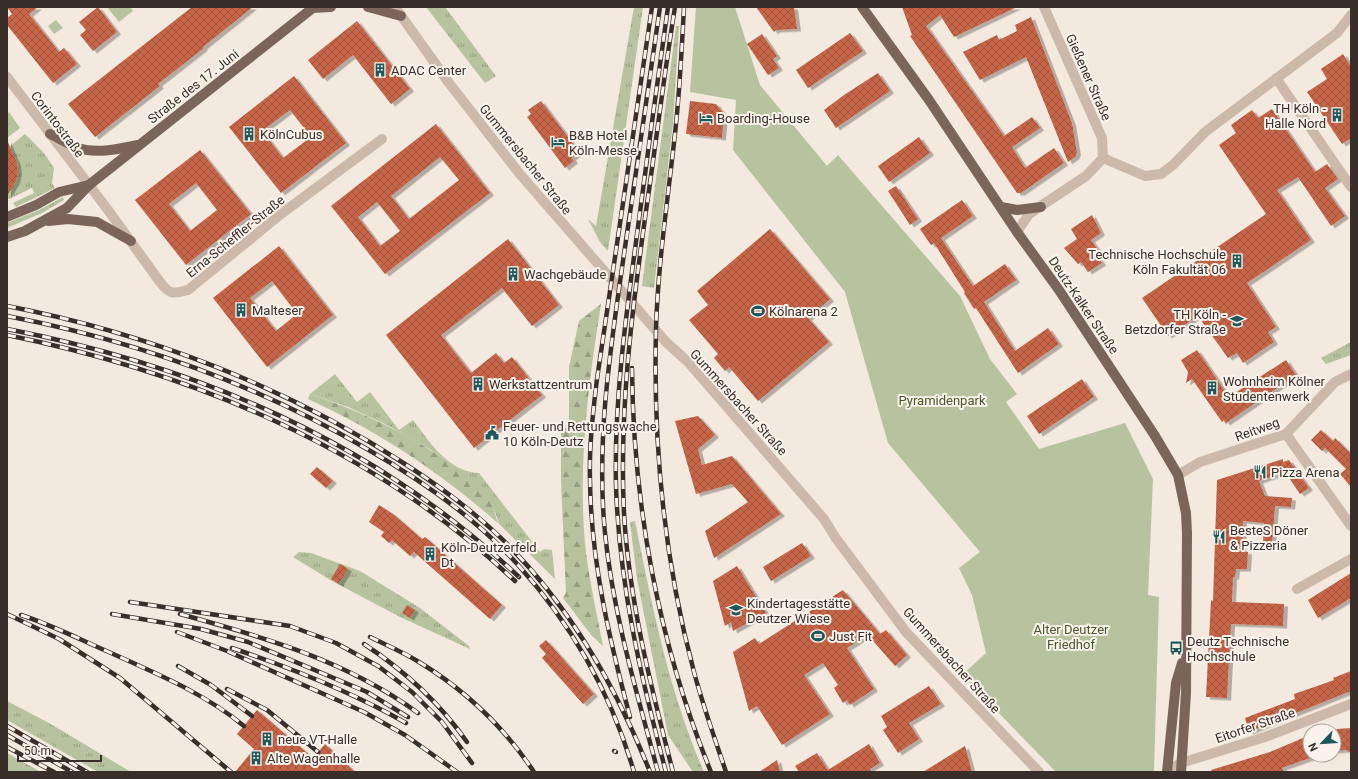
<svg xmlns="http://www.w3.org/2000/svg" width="1358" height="779" viewBox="0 0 1358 779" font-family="Roboto,sans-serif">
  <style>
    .grass { fill: url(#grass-tufts) }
    .forest { fill: url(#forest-firs) }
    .green { fill: #b7c39e }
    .building { fill: url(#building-cross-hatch); fill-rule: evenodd; filter: url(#shadow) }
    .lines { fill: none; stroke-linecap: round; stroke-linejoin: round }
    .minor { stroke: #ccb9aa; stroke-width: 10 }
    .major { stroke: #7b655a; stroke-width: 10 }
    .rail-casing { stroke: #392e29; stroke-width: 4.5 }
    .rail { stroke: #faf3eb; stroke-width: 3; stroke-dasharray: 9; stroke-linecap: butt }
    .labels { text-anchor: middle; stroke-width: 4; stroke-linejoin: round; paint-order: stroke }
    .poi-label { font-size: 13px; fill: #392e29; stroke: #faf3eb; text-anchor: start }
    .street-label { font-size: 13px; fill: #392e29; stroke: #faf3eb }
    .park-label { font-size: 13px; fill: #49572d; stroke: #faf3eb }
  </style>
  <defs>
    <pattern id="grass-tufts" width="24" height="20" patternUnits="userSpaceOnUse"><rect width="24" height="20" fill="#b7c39e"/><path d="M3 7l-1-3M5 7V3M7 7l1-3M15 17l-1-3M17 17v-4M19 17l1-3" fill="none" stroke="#969f81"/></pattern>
    <pattern id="forest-firs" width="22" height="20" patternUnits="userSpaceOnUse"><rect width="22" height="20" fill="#b7c39e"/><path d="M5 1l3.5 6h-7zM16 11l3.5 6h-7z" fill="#969f81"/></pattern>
    <pattern id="building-cross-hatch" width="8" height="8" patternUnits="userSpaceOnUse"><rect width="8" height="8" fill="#c76548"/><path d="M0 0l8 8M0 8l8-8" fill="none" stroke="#a3543c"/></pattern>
    <filter id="shadow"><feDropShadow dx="4" dy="2.5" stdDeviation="0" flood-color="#0004"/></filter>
  </defs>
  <rect width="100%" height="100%" fill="#f3e9de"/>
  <g class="grass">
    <polygon points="426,7 445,7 496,76 485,83"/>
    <polygon points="634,7 643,7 608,251 600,242 588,219 596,226"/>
    <polygon points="676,26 679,26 673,123 654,288 642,286"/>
    <polygon points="9,112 20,128 7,138 7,114"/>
    <path d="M 25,134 L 44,153 L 54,168 L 52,183 L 55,188 L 16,207 L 13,203 L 34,193 L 32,188 L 9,199 L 7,197 C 7,190 11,188 14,183 C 23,171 14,158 9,147 Z"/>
    <polygon points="63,197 64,200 42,213 7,228 7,223 39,210"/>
    <polygon points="1351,342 1351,355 1326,364 1321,358"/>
    <path d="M 335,374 L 357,402 L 370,392 L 399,430 L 413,420 C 429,441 448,472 479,473 L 540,552 L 544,549 L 552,550 L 555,579 L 499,524 L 489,493 L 465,474 L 431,450 L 387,425 L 348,407 L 310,394 Z"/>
    <path d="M 635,521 C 652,606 669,692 704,772 L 693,772 L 668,735 L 637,579 L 630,522 Z"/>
    <polygon points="299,552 311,553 360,571 420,608 469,646 470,649 400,617 332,581 293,557"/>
    <polygon points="7,701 49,723 131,772 98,772 7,720"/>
    <polygon points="7,753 41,772 7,772"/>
  </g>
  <g class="forest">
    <path d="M 601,304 C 588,386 577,470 586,553 C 590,584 597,615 603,646 L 592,636 L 563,598 L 566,593 L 561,483 L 561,430 L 569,426 L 569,367 L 579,321 Z"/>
    <path d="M 310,394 C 362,412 410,434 454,466 C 465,474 479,482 488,492 C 495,500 493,515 499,524 C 441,473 378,431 308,399 Z"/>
  </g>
  <g class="green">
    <polygon points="107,7 130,7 133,11 119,22"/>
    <polygon points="696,7 735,7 760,85 827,166 838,155 960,296 990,359 1017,394 1006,402 1039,449 1125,423 1153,479 1148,595 1159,597 1154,772 1056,772 962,675 986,653 972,595 959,568 980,552 888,443 845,292 733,150 736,100 690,92"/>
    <polygon points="56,20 63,28 54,34 48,26"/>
  </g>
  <g class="building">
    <polygon points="7,7 38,7 29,14 59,52 64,48 77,64 53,83 7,25 7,18 12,14"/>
    <polygon points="98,7 117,32 93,51 80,35 86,30 79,22"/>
    <polygon points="192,7 253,7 203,47 204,48 158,84 160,86 95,137 68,104"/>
    <polygon points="756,7 794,7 797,29 776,30 774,32"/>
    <polygon points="902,7 1017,7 954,37 940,15 926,26 1004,136 1032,117 1040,128 1012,147 1025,168 1054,148 1064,163 1021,193 1017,193 910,36 912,35"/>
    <polygon points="1031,17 1072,123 1077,153 1075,157 1068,162 1026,57 980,80 963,52 997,35 999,40 1017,31 1015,25"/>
    <polygon points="357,21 410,89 391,104 353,55 323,79 308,60"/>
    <polygon points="850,33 863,51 808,88 796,70"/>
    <polygon points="762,34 777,56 773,59 779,68 768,75 747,44"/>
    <polygon points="1343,54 1351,67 1351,138 1342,144 1307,92 1327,79 1321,69"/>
    <polygon points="878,73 890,91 836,128 824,110 844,95"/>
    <path d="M 294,76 L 346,143 L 281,193 L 229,127 ZM 290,110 L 311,137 L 283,158 L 262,131 Z"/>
    <polygon points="541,101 579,152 572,158 574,161 565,168 527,117 531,114 528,110"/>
    <polygon points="690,101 716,104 724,114 722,138 686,134"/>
    <polygon points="1272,109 1315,172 1327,164 1338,179 1325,188 1345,216 1331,226 1298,177 1277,190 1311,240 1247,283 1276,327 1268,332 1274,342 1243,363 1237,353 1228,358 1198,316 1168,336 1142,298 1266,214 1219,145 1236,133 1231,125 1252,110 1258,118"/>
    <path d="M 436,124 L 490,193 L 385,274 L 331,206 ZM 440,157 L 459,180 L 409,219 L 391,196 ZM 377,202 L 400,231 L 380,246 L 358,217 Z"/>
    <polygon points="919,137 930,153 889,182 878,166"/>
    <polygon points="7,140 17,163 18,172 16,181 7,196"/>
    <path d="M 200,150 L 251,214 L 186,265 L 135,200 ZM 196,183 L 217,210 L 190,231 L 169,204 Z"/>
    <polygon points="896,186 918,219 910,225 888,191"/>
    <polygon points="962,200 973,216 941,238 973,286 1005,264 1016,280 984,302 1015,351 1048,328 1059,344 1018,373 976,308 974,309 964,293 965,292 934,243 931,245 920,229"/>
    <polygon points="1092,215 1101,233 1091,240 1098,250 1095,253 1102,263 1088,272 1081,262 1078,264 1064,248 1077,239 1071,229"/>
    <polygon points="770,229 830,299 808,318 829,342 758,401 729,367 725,371 714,358 718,354 689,320 708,305 697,291"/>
    <polygon points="508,239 559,305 532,326 502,288 441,335 471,373 496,353 504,363 512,357 542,395 474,448 386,335"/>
    <path d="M 279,246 L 333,315 L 267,367 L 213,298 ZM 272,281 L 297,314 L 276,331 L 250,298 Z"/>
    <polygon points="1197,350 1229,397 1286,360 1296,375 1226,423 1224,420 1222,422 1192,379 1186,383 1188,372 1181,360"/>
    <polygon points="1082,379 1094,397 1039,434 1027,416"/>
    <polygon points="698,416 715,435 698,449 702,465 732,456 781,514 714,558 705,531 748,502 732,484 696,494 675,421"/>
    <polygon points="1321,430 1333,441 1335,438 1351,454 1351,487 1340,474 1346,469 1325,448 1322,451 1311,440"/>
    <polygon points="1283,459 1283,462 1289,460 1309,488 1300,494 1285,472 1259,481 1265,496 1292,498 1291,507 1275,506 1272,544 1263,543 1264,523 1243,521 1242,551 1248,552 1247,569 1236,569 1235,577 1233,577 1232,602 1284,604 1283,626 1231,624 1227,698 1206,697 1211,600 1213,601 1217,480"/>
    <polygon points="317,467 333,481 326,488 310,474"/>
    <polygon points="379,505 393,514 422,539 425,537 502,605 490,619 414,552 410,556 392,540 389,543 381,536 384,532 369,522"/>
    <polygon points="802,543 811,556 771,581 763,567"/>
    <polygon points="340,564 348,569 339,584 331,579"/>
    <polygon points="737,566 766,613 733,631 731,622 725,626 713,581"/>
    <polygon points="1351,573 1351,598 1318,618 1308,600"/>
    <polygon points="843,590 880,634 886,630 907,655 895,666 868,635 847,648 874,689 850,705 847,700 843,703 834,688 838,685 823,663 804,675 830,714 782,745 757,706 749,711 733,652 755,638 759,644"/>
    <polygon points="407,605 415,610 410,618 402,613"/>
    <polygon points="546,640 594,694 583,704 542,658 546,654 539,646"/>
    <polygon points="1351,671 1351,691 1249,732 1245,718 1295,699 1294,694 1323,684 1334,680 1333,678"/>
    <polygon points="929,686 941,704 909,723 919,739 898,753 883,730 887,727 881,716"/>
    <polygon points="257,710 313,758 325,744 355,772 235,772 254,749 237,734"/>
    <polygon points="1351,728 1351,753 1346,750 1334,751 1334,733 1337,729"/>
    <polygon points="1310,735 1310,758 1282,768 1284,772 1212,772 1211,770 1270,752"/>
    <polygon points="869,744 880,763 870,769 872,772 799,772 795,766 817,753 828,770"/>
    <polygon points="965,746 972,772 923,772"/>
    <polygon points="777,760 780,772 759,772"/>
  </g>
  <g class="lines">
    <g class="minor">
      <polyline points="395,7 449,83 519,173 666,342 688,362 824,519 835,537 906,632 1039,772"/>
      <polyline points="1044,7 1102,138 1103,158"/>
      <path d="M 7,77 L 108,210 L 160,282 C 170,295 173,294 188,290 L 281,214 L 382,139"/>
      <polyline points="1276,78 1351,187"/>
      <polyline points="1103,158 1145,176 1161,174 1173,165 1205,132 1337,33 1351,15"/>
      <polyline points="1017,232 1029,214 1086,176 1103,158"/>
      <polyline points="1286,434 1351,526"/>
      <polyline points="1178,475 1200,462 1286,434 1335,382 1351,374"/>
      <polyline points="1297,589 1351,559"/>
      <polyline points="1167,771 1181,763 1265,737 1351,704"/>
    </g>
    <g class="major">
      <polyline points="368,7 401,16"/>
      <polyline points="862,7 929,100 1017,232 1059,290 1155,436 1178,475 1186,513 1187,533 1186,693 1181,772"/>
      <polyline points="312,8 331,7"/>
      <path d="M 50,134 C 59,138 68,144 78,148 C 96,154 120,149 138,145"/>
      <polyline points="1001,207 1017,210 1041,207"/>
      <polyline points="7,217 36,205 59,192 89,185"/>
      <polyline points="48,221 68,219 97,222 131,241"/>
      <polyline points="7,237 25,231 67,208 89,185 314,7"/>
      <polyline points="1167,772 1176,683 1182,663"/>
    </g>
    <g class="rail-casing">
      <g id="rail">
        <path d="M 684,7 C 682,46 680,85 676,124 C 669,192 658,260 656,329 C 653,445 664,560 694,672 C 703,706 715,739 726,772"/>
        <path d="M 7,306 C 147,333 285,386 405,464 C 439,486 471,509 501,538 C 568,603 616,686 650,772"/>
        <path d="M 7,316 C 133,340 256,384 367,449 C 423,481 476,518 519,566 C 572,625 612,696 634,772"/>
        <path d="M 7,329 C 198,366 377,443 519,577"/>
        <path d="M 7,335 C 194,373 375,449 515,581"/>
        <path d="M 632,368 C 633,505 659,645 711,772"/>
        <polyline points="130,602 290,626 336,643 378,666 412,692 442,722 472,763"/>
        <polyline points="7,614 59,639 120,678 231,772"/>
        <polyline points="112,614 201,629 248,642 367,692 408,717"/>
        <path d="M 180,614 C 264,637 347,661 418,713"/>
        <path d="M 21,615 C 52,625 81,640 111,653 C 157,674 204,693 244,726"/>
        <polyline points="177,632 227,651 364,712 405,735 457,772"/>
        <path d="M 370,637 C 386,645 403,652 419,662 C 465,690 504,727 534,772"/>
        <path d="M 364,644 C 405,671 439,702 467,742"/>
        <path d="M 232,648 C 291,668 352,692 406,723"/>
        <polyline points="178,666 211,685 252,716"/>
        <polyline points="227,689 267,710 318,752"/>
        <path d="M 630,717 C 609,638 591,561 590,480 C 589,446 593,412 597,379 L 652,7"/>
        <polyline points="7,726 87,772"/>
        <polyline points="7,735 72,772"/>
        <polyline points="7,747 54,772"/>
        <polyline points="614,751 616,752"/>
        <path d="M 658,772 C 637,693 613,614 605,533 C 596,441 610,352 623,261 C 636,177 648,92 660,7"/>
        <path d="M 666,772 C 641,678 619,583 616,486 C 614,404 625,323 636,242 C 646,164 657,85 668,7"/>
        <path d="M 673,772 C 651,687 629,601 624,513 C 619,411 632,311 646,211 C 656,143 664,75 675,7"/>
      </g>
    </g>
    <use href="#rail" class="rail"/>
  </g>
  <defs>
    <g id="building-bare" transform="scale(1.08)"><path d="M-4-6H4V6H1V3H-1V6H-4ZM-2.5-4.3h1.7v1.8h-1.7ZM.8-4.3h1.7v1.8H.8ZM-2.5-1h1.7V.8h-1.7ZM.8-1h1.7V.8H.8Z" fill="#1e585b" stroke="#faf3eb" stroke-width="2.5" paint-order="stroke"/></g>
    <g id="hotel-bare" transform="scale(1.08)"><path d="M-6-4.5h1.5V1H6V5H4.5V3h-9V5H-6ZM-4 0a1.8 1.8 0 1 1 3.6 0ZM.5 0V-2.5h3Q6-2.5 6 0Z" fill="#1e585b" stroke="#faf3eb" stroke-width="2.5" paint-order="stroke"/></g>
    <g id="stadium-bare" transform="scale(1.08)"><path d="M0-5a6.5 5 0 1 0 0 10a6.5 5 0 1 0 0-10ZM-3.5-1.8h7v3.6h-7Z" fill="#1e585b" stroke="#faf3eb" stroke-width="2.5" paint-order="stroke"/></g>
    <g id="university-bare" transform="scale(1.08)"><path d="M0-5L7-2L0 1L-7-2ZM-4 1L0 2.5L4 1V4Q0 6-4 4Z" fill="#1e585b" stroke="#faf3eb" stroke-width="2.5" paint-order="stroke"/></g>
    <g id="civic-bare" transform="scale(1.08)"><path d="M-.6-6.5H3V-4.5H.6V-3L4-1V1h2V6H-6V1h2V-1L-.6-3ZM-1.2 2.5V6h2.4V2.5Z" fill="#1e585b" stroke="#faf3eb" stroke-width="2.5" paint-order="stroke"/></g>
    <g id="restaurant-bare" transform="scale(1.08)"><path d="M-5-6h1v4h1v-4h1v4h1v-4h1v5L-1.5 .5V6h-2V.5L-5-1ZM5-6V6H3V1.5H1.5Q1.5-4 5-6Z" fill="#1e585b" stroke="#faf3eb" stroke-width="2.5" paint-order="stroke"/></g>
    <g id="school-bare" transform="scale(1.08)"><path d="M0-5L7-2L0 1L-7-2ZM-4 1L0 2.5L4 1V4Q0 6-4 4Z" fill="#1e585b" stroke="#faf3eb" stroke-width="2.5" paint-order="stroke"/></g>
    <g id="bus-bare" transform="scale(1.08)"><path d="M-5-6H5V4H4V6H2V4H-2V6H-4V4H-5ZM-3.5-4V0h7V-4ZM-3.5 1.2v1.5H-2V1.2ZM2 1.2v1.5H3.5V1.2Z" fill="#1e585b" stroke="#faf3eb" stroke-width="2.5" paint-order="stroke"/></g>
  </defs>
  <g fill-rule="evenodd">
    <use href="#building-bare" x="380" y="70"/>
    <use href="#building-bare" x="1337" y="115"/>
    <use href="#hotel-bare" x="706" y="118"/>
    <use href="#building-bare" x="249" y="134"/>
    <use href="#hotel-bare" x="558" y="142"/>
    <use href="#building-bare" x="1237" y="261"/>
    <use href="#building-bare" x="513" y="274"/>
    <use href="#building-bare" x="241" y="310"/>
    <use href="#stadium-bare" x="758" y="311"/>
    <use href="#university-bare" x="1237" y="321"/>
    <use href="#building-bare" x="478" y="384"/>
    <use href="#building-bare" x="1212" y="388"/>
    <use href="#civic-bare" x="492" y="433"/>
    <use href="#restaurant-bare" x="1260" y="472"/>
    <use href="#restaurant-bare" x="1219" y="537"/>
    <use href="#building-bare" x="430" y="554"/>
    <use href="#school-bare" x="736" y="610"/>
    <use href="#stadium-bare" x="818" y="636"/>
    <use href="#bus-bare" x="1176" y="648"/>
    <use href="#building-bare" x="267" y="739"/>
    <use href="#building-bare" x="256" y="758"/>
  </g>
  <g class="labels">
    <g class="poi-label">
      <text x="391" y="75">ADAC Center</text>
      <text x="1326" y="113" text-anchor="end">TH Köln -<tspan x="1326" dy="15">Halle Nord</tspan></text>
      <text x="717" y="123">Boarding-House</text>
      <text x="260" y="139">KölnCubus</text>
      <text x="569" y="140">B&amp;B Hotel<tspan x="569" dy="15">Köln-Messe</tspan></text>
      <text x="1226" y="259" text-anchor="end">Technische Hochschule<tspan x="1226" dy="15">Köln Fakultät 06</tspan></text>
      <text x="524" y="279">Wachgebäude</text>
      <text x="252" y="315">Malteser</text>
      <text x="769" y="316">Kölnarena 2</text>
      <text x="1226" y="319" text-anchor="end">TH Köln -<tspan x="1226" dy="15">Betzdorfer Straße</tspan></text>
      <text x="1223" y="386">Wohnheim Kölner<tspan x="1223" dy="15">Studentenwerk</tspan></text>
      <text x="489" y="389">Werkstattzentrum</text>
      <text x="503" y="431">Feuer- und Rettungswache<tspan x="503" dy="15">10 Köln-Deutz</tspan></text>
      <text x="1271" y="477">Pizza Arena</text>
      <text x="1230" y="535">BesteS Döner<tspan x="1230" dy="15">&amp; Pizzeria</tspan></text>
      <text x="441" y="552">Köln-Deutzerfeld<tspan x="441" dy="15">Dt</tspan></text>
      <text x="747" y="608">Kindertagesstätte<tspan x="747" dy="15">Deutzer Wiese</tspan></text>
      <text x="829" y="641">Just Fit</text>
      <text x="1187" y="646">Deutz Technische<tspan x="1187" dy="15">Hochschule</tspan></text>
      <text x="278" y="744">neue VT-Halle</text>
      <text x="267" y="763">Alte Wagenhalle</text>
    </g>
    <g class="street-label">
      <text transform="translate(1089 77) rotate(66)" y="5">Gießener Straße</text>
      <text transform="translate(193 86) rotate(-38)" y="5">Straße des 17. Juni</text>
      <text transform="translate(58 124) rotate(53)" y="5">Corintostraße</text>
      <text transform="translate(526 159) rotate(51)" y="5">Gummersbacher Straße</text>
      <text transform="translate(235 236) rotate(-39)" y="5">Erna-Scheffler-Straße</text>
      <text transform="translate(1084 305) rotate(56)" y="5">Deutz-Kalker Straße</text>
      <text transform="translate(739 402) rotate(48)" y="5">Gummersbacher Straße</text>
      <text transform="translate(1257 429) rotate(-20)" y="5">Reitweg</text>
      <text transform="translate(952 660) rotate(48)" y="5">Gummersbacher Straße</text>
      <text transform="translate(1255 725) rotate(-19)" y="5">Eitorfer Straße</text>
    </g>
    <g class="park-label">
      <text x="942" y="405">Pyramidenpark</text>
      <text x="1071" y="634">Alter Deutzer<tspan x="1071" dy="15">Friedhof</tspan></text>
    </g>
  </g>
  <rect width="1358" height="779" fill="none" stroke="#392e29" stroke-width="16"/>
  <g transform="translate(1322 743) rotate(245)"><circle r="19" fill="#faf3eb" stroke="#ada49d"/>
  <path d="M0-3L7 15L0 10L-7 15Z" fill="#1e585b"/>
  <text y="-6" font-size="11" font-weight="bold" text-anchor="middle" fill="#392e29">N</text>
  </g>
  <path d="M18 755v6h83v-6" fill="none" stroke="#392e29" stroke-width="2"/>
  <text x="24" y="755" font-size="12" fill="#392e29" stroke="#faf3eb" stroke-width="3" paint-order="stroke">50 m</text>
</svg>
